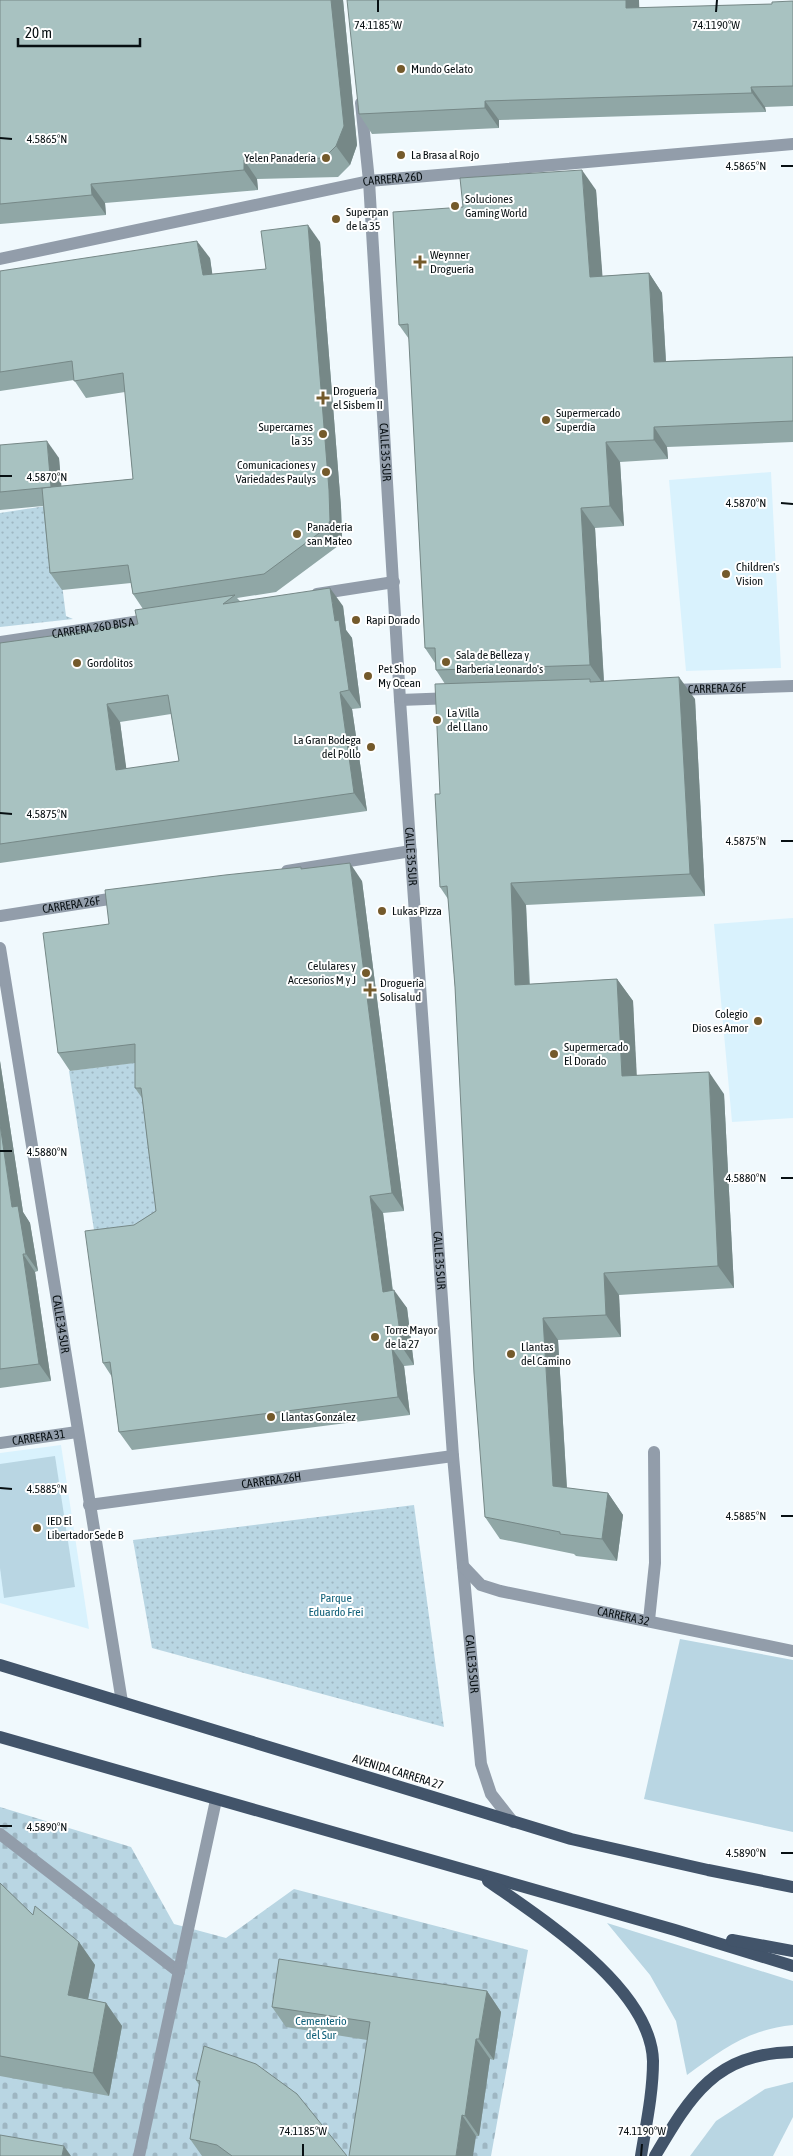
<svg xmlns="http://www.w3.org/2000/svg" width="793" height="2156" viewBox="0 0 793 2156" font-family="'Asap Condensed',sans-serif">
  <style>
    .built { fill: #d9f2fd }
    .grass { fill: #b9d6e3 }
    .cemetery { fill: url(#cemetery-stones) }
    .park { fill: url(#park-dots) }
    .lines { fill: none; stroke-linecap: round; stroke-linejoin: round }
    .minor { stroke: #929daa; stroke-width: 12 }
    .major { stroke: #42546a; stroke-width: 12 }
    .wall { fill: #90a7a6; fill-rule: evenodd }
    .shaded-wall { fill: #768887 }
    .building { fill: #a8c2c1; stroke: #768887; fill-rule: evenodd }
    .ticks { fill: none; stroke: #070f12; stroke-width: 2 }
    .poi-dot { fill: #745a2b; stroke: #fff; stroke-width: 2 }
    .labels { text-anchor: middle; stroke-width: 4; stroke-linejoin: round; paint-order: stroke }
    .poi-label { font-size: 12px; fill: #070f12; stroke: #fff; text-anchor: start }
    .street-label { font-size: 12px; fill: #070f12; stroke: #fff }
    .park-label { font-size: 12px; fill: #106079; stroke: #fff }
    .ticks-label { font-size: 12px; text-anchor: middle; fill: #070f12; stroke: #fff; stroke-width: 4; stroke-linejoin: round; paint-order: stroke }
  </style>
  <defs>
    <pattern id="cemetery-stones" width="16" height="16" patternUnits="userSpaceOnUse" patternTransform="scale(1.25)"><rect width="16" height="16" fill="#b9d6e3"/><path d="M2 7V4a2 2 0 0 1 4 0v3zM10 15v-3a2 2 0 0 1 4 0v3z" fill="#9eb6c2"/></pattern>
    <pattern id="park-dots" width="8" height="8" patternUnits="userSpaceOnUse" patternTransform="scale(1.25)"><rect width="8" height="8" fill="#b9d6e3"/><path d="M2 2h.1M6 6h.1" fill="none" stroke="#9eb6c2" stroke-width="1.8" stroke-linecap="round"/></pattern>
  </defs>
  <rect width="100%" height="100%" fill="#f0f9fd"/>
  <g class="built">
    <polygon points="771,472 781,668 686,671 669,480"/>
    <polygon points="793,918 793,1118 732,1122 714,924"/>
    <polygon points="61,1445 89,1629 0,1603 0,1453"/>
  </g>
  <g class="grass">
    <polygon points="55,1456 75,1587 4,1598 0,1568 0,1464"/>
    <polygon points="680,1639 793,1660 793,1832 644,1799"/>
    <path d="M 607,1923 L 793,1981 L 793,2025 C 747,2030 723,2049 687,2075 L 676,2021 L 650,1975 Z"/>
    <polygon points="793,2082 793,2117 773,2156 690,2156 716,2121 765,2089"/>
  </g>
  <polygon class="cemetery" points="0,1807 131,1847 174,1924 226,1938 294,1889 528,1950 491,2156 0,2156"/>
  <g class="park">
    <polygon points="52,505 66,616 73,619 0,627 0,513"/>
    <polygon points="147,1061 170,1240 97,1249 69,1071"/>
    <polygon points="414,1505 444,1727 152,1648 133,1540"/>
  </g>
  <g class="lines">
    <g class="minor">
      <path id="s1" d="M 361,103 L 369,181 L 400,700 L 453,1456 L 481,1764 L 491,1794 L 513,1822"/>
      <path id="s2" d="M 0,259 L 369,181 L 793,144"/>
      <polyline points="317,594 394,582"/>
      <path id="s3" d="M 0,642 L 154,619"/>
      <path id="s4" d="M 673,690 L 793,686"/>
      <polyline points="400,700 453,698"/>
      <polyline points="287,871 411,851"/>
      <path id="s5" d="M 0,916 L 122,897"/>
      <path id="s6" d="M 0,948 L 122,1702"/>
      <path id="s7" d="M 0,1443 L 77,1432"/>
      <path id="s8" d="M 89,1505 L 453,1456"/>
      <path id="s9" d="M 463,1566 L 481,1585 L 500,1591 L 793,1651"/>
      <polyline points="649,1620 655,1563 654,1452"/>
      <polyline points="0,1834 179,1972"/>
      <polyline points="139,2156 216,1800"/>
    </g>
    <g class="major">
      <polyline points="0,1665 571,1839 708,1870 793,1887"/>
      <polyline points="0,1737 675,1930 793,1966"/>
      <path d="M 488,1881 C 542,1919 651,1988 653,2061 C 653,2093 646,2125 641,2156"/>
      <polyline points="732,1940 793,1951"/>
      <path d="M 655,2156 C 691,2095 715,2054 793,2052"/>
    </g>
  </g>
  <g class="wall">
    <polygon points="0,0 343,0 357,145 350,165 338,177 257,179 258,190 105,203 106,215 0,224"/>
    <polygon points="793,1 793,106 765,107 766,112 499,120 499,128 372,134 359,114 639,8 772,4"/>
    <polygon points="596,190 602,276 649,273 662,293 666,361 793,357 793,442 667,447 668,459 620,462 624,526 595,528 604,681 695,699 705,896 526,905 530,984 617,979 633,1001 636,1075 724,1094 734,1288 619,1295 621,1337 558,1340 567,1488 608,1493 623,1515 617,1561 576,1556 574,1554 500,1539 485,1517 455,987 448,899 440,887 440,794 445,684 436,670 435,663 425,648 409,339 399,325 463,207"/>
    <path d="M 320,242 L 341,507 L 342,538 L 338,546 L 276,592 L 237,598 L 240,601 L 343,606 L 346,630 L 352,638 L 361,708 L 352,709 L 367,811 L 0,863 L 0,643 L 138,624 L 143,609 L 133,594 L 131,583 L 62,590 L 50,573 L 43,506 L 0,510 L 0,445 L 59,458 L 61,486 L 133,479 L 125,392 L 86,398 L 74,380 L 0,391 L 0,271 L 210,258 L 212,274 L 266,269 ZM 171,714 L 179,761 L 126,769 L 120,722 Z"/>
    <polygon points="302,869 362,881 404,1211 383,1213 393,1291 407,1308 414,1365 404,1366 410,1415 132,1450 119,1432 112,1377 103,1363 134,1225 156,1211 142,1098 135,1088 135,1063 70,1071 58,1053 109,924"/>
    <polygon points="0,1061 23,1212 30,1223 38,1271 35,1272 51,1381 0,1388"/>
    <polygon points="0,1883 33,1915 79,1942 95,1965 88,1999 106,2003 122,2026 109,2096 0,2076"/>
    <polygon points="487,1991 501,2012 494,2060 490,2059 479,2136 476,2136 367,2040 286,2027 272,2007"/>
    <polygon points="256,2064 347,2156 202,2156 190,2139 199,2085 196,2080"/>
  </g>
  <g class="shaded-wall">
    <polygon points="331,0 343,0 357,145 350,165 336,146"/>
    <polygon points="626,0 639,0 640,28 626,8"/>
    <polygon points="751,87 765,107 766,112 752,93"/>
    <polygon points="485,101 499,120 499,128 485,108"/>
    <polygon points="244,160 257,179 258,190 244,170"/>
    <polygon points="582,170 596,190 604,296 590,277"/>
    <polygon points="91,184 105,203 106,215 92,195"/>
    <polygon points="308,225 320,242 341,507 342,538 338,546 326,528"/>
    <polygon points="197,241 210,258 215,292 203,275"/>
    <polygon points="649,273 662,293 667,382 654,362"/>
    <polygon points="654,427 667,447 668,459 654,440"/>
    <polygon points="47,441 59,458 63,504 51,487"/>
    <polygon points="606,442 620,462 624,526 610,506"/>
    <polygon points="581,508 595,528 604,685 590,665"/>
    <polygon points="330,588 343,606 346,630 352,638 361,708 349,690 335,621"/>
    <polygon points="679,677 695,699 705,896 690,874"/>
    <polygon points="340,692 352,709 367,811 354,793"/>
    <polygon points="107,704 120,722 129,788 116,770"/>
    <polygon points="350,863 362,881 404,1211 392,1193"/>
    <polygon points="511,883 526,905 530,1007 515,985"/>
    <polygon points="617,979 633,1001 638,1098 622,1076"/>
    <polygon points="0,1061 23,1212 30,1223 38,1271 26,1254 12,1207 0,1124"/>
    <polygon points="709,1072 724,1094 734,1288 718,1266"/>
    <polygon points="370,1196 383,1213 395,1310 383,1292"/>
    <polygon points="23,1254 35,1272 51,1381 39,1364"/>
    <polygon points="604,1273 619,1295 621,1337 606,1315"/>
    <polygon points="394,1290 407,1308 414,1365 402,1347"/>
    <polygon points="543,1318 558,1340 568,1508 553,1486"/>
    <polygon points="392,1348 404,1366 410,1415 398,1397"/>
    <polygon points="608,1493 623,1515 617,1561 602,1539"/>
    <polygon points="79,1942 95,1965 84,2019 68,1995"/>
    <polygon points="487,1991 501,2012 494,2060 479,2039"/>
    <polygon points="106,2003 122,2026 109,2096 93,2073"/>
    <polygon points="476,2039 490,2059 479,2136 465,2116"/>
    <polygon points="462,2115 476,2136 473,2156 456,2156"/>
    <polygon points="64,2146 71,2156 62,2156"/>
  </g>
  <g class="building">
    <polygon points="0,0 331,0 344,126 336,146 324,158 244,160 244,170 91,184 92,195 0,204"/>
    <polygon points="347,0 626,0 626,8 772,4 772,2 793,1 793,86 751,87 752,93 485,101 485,108 359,114"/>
    <polygon points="582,170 590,277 649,273 654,362 793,357 793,421 654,427 654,440 606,442 610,506 581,508 590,665 436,670 435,648 425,648 408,324 399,325 393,212 463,207 460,178"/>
    <polygon points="308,225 329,490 330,521 326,528 264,574 133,594 128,565 50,573 42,488 133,479 123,373 74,381 72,361 0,372 0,271 197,241 203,275 266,269 261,231"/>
    <polygon points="47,441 51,487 0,492 0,445"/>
    <path d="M 330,588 L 335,621 L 339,620 L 349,690 L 340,692 L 354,793 L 0,844 L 0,643 L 138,624 L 135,610 L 235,595 L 223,604 ZM 168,695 L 179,761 L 116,770 L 107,704 Z"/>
    <polygon points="679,677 690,874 511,883 515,985 617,979 622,1076 709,1072 718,1266 604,1273 606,1315 543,1318 553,1486 608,1493 602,1539 560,1534 560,1532 485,1517 474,1373 455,987 447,886 440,887 435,794 440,794 435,684 590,679 590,682"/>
    <polygon points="350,863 392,1193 370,1196 383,1292 394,1290 402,1347 392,1348 398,1397 119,1432 110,1362 103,1363 85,1231 134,1225 156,1211 141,1088 135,1088 135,1044 58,1053 43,933 109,924 105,890 225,875 301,867 301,869"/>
    <polygon points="0,1124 12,1207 18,1206 26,1254 23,1254 39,1364 0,1369"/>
    <polygon points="0,1883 33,1915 35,1906 79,1942 68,1995 106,2003 93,2073 0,2056"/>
    <polygon points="279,1959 487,1991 479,2039 476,2039 465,2116 462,2115 456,2156 349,2156 370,2022 272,2007"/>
    <polygon points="204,2046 256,2064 297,2094 347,2156 232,2156 217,2145 190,2139 200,2081 196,2080"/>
    <polygon points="0,2135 64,2146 62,2156 0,2156"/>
  </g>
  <path class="ticks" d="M 378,12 L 378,0M 716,12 L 717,0M 0,138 L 12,139M 781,166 L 793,166M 0,476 L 12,476M 781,503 L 793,504M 0,813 L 12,814M 781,841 L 793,841M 0,1151 L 12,1151M 781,1178 L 793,1178M 0,1488 L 12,1489M 781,1516 L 793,1516M 0,1826 L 12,1826M 781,1853 L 793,1853M 303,2156 L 303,2144M 641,2156 L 642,2144"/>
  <g class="poi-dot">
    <circle cx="401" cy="69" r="5"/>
    <circle cx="401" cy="155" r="5"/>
    <circle cx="326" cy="158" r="5"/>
    <circle cx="455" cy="206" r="5"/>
    <circle cx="336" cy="219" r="5"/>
    <path d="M417.5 254.5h5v5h5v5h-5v5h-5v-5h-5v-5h5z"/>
    <path d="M320.5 390.5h5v5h5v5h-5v5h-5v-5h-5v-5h5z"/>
    <circle cx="546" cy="420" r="5"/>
    <circle cx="323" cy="434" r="5"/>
    <circle cx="326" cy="472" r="5"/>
    <circle cx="297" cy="534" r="5"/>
    <circle cx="726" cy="574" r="5"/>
    <circle cx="356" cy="620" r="5"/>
    <circle cx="446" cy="662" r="5"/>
    <circle cx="77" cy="663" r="5"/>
    <circle cx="368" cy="676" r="5"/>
    <circle cx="437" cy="720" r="5"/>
    <circle cx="371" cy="747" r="5"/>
    <circle cx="382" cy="911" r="5"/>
    <circle cx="366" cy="973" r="5"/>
    <path d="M367.5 982.5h5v5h5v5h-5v5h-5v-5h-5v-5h5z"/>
    <circle cx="758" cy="1021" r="5"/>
    <circle cx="554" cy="1054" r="5"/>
    <circle cx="375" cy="1337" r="5"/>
    <circle cx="511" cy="1354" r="5"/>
    <circle cx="271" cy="1417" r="5"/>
    <circle cx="37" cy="1528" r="5"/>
  </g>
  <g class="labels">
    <g class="poi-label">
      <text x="411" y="73">Mundo Gelato</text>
      <text x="411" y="159">La Brasa al Rojo</text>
      <text x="316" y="162" text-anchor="end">Yelen Panadería</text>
      <text x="465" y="203">Soluciones<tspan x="465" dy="14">Gaming World</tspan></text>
      <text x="346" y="216">Superpan<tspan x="346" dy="14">de la 35</tspan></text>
      <text x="430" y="259">Weynner<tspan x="430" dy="14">Droguería</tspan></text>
      <text x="333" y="395">Droguería<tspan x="333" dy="14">el Sisbem II</tspan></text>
      <text x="556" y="417">Supermercado<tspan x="556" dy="14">Superdía</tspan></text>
      <text x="313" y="431" text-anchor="end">Supercarnes<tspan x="313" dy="14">la 35</tspan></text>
      <text x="316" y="469" text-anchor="end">Comunicaciones y<tspan x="316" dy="14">Variedades Paulys</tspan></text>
      <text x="307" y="531">Panadería<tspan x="307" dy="14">san Mateo</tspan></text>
      <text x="736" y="571">Children's<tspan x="736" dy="14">Vision</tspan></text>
      <text x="366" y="624">Rapi Dorado</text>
      <text x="456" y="659">Sala de Belleza y<tspan x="456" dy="14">Barbería Leonardo's</tspan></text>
      <text x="87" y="667">Gordolitos</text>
      <text x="378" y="673">Pet Shop<tspan x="378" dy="14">My Ocean</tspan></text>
      <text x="447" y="717">La Villa<tspan x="447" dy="14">del Llano</tspan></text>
      <text x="361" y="744" text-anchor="end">La Gran Bodega<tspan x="361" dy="14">del Pollo</tspan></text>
      <text x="392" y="915">Lukas Pizza</text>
      <text x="356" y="970" text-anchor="end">Celulares y<tspan x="356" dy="14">Accesorios M y J</tspan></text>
      <text x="380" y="987">Droguería<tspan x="380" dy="14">Solisalud</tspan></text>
      <text x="748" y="1018" text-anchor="end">Colegio<tspan x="748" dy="14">Dios es Amor</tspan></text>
      <text x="564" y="1051">Supermercado<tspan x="564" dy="14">El Dorado</tspan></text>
      <text x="385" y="1334">Torre Mayor<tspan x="385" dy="14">de la 27</tspan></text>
      <text x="521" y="1351">Llantas<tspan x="521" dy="14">del Camino</tspan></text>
      <text x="281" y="1421">Llantas González</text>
      <text x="47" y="1525">IED El<tspan x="47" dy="14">Libertador Sede B</tspan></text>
    </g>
    <g class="street-label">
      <text dy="4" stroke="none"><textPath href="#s2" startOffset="401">CARRERA 26D</textPath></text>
      <text dy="4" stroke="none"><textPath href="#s1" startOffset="350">CALLE 35 SUR</textPath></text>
      <text dy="4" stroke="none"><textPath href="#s3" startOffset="94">CARRERA 26D BIS A</textPath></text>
      <text dy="4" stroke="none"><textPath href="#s4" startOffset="44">CARRERA 26F</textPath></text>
      <text dy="4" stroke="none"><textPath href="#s1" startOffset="755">CALLE 35 SUR</textPath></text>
      <text dy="4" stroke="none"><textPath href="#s5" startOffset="72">CARRERA 26F</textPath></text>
      <text dy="4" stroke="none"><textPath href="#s1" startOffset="1160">CALLE 35 SUR</textPath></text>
      <text dy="4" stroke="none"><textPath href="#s6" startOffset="381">CALLE 34 SUR</textPath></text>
      <text dy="4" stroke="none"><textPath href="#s7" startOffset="39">CARRERA 31</textPath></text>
      <text dy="4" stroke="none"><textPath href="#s8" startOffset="184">CARRERA 26H</textPath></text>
      <text dy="4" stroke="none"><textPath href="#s9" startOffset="172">CARRERA 32</textPath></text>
      <text dy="4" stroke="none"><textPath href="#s1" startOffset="1565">CALLE 35 SUR</textPath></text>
      <text transform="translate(398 1772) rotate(17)" y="4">AVENIDA CARRERA 27</text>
    </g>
    <g class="park-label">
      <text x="336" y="1602">Parque<tspan x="336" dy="14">Eduardo Frei</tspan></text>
      <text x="321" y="2025">Cementerio<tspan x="321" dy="14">del Sur</tspan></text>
    </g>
  </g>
  <g class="ticks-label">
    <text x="378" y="29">74.1185°W</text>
    <text x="716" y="29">74.1190°W</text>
    <text x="47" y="143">4.5865°N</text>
    <text x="746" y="170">4.5865°N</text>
    <text x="47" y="481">4.5870°N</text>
    <text x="746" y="507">4.5870°N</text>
    <text x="47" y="818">4.5875°N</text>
    <text x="746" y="845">4.5875°N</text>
    <text x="47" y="1156">4.5880°N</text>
    <text x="746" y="1182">4.5880°N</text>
    <text x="47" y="1493">4.5885°N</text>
    <text x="746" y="1520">4.5885°N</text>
    <text x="47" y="1831">4.5890°N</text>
    <text x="746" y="1857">4.5890°N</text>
    <text x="303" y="2135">74.1185°W</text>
    <text x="642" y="2135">74.1190°W</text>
  </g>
  <path d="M18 38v8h122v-8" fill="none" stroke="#070f12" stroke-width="2.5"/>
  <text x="25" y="38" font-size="15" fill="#070f12" stroke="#ffffff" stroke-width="4" paint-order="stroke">20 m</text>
</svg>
